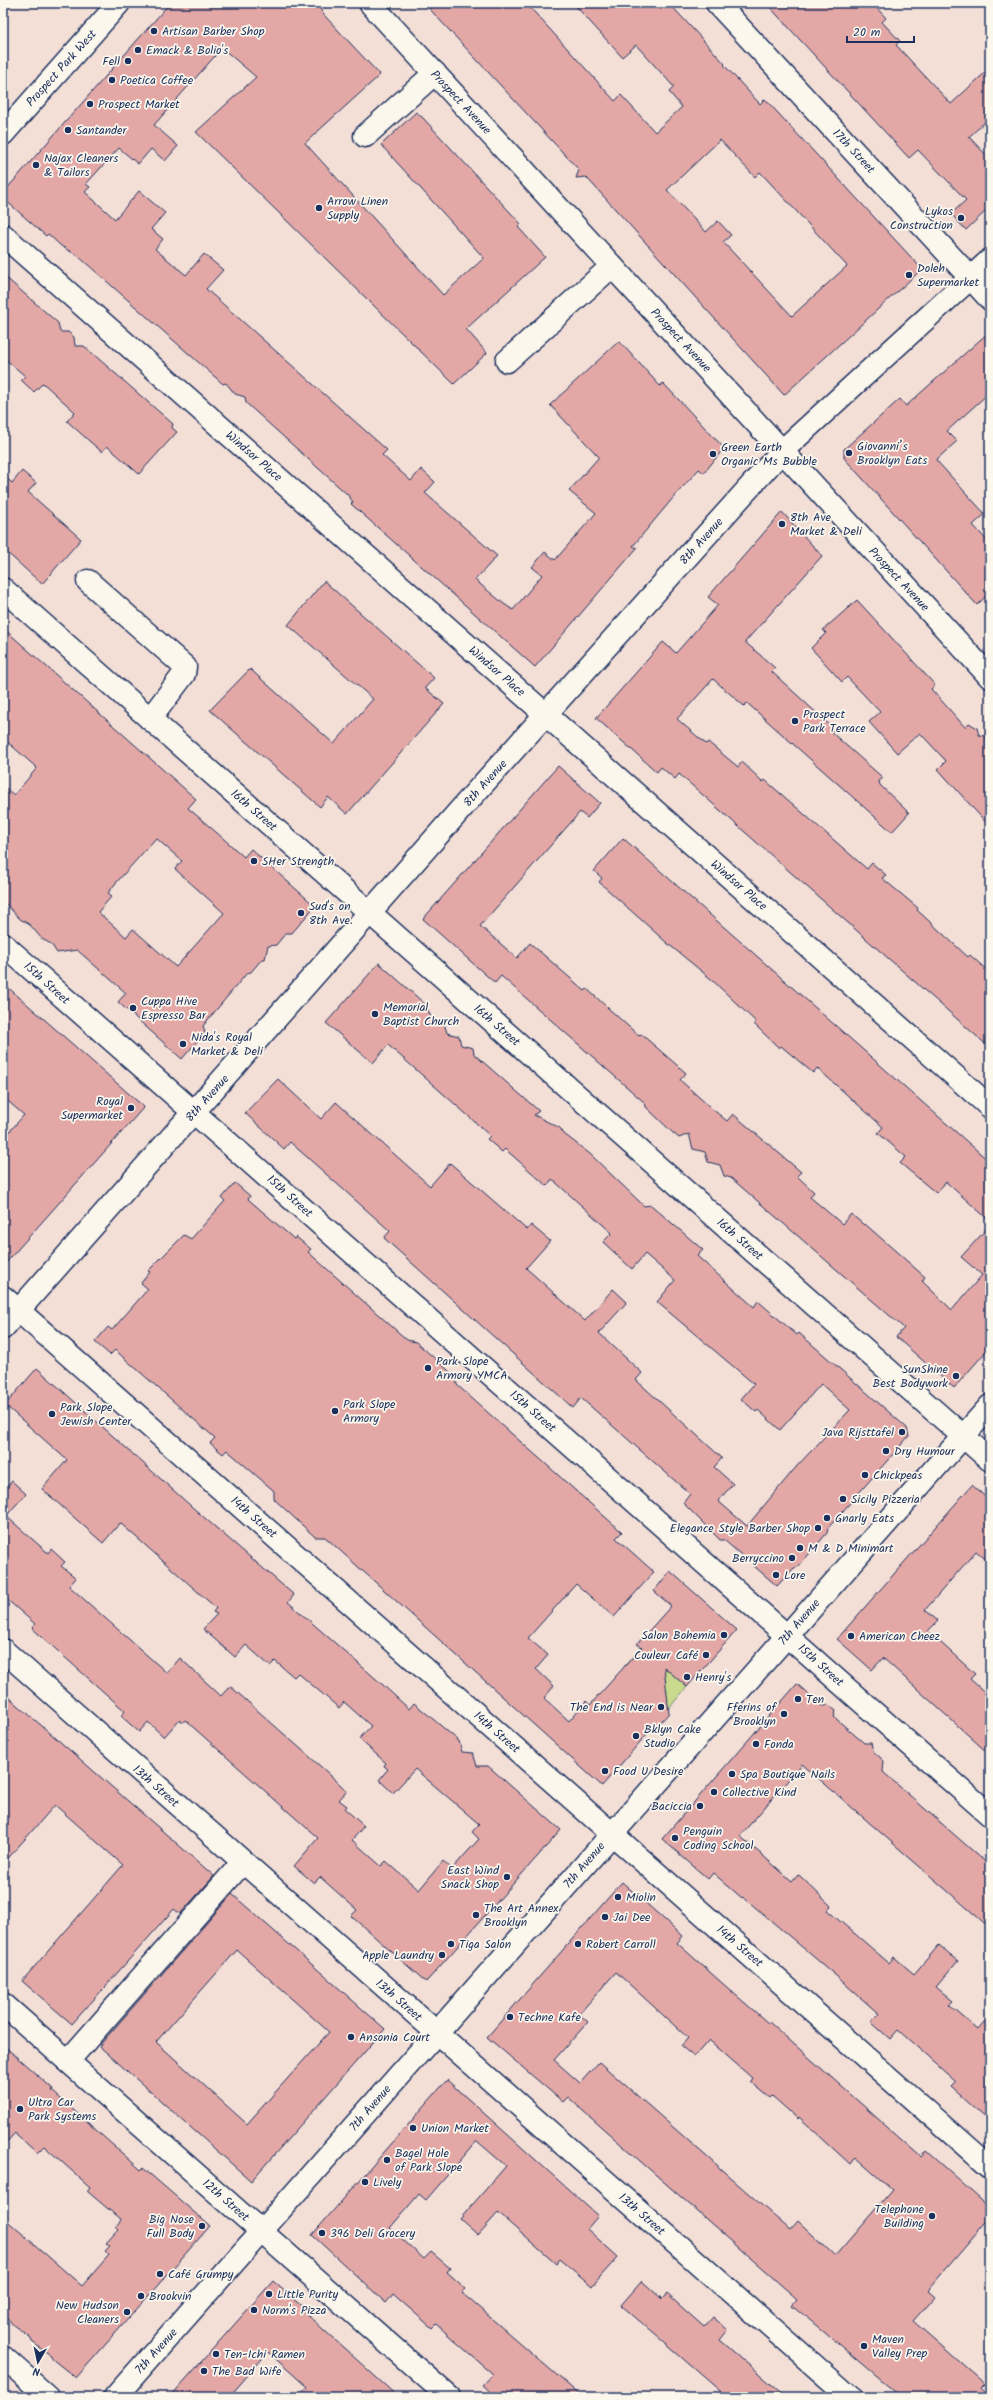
<svg xmlns="http://www.w3.org/2000/svg" width="993" height="2400" viewBox="0 0 993 2400" font-family="Kalam,sans-serif">
  <style>
    .green { fill: #c9d98d; stroke: #728476 }
    .building { fill: #e3a8a6; stroke: #1b2f5e; fill-rule: evenodd }
    .lines { fill: none; stroke-linecap: round; stroke-linejoin: round }
    .minor-casing { stroke: #1b2f5e; stroke-width: 25 }
    .minor { stroke: #fbf7ec; stroke-width: 22 }
    .poi-dot { fill: #1b2f5e; stroke: #fbf7ec; stroke-width: 1.5 }
    .labels { text-anchor: middle; stroke-width: 3.5; stroke-linejoin: round; paint-order: stroke }
    .poi-label { font-size: 12px; fill: #1b2f5e; stroke: #fbf7ec; text-anchor: start }
    .street-label { font-size: 12px; fill: #1b2f5e; stroke: #fbf7ec }
  </style>
  <rect width="100%" height="100%" fill="#f4dfd7"/>
  <filter id="ink" filterUnits="userSpaceOnUse"><feTurbulence type="fractalNoise" baseFrequency=".025" numOctaves="2"/><feDisplacementMap in="SourceGraphic" scale="8" xChannelSelector="R" yChannelSelector="G"/><feConvolveMatrix kernelMatrix="1 2 1 2 8 2 1 2 1" color-interpolation-filters="sRGB"/></filter>
  <g filter="url(#ink)">
    <polygon class="green" points="641,1647 687,1687 669,1708 623,1668"/>
    <g class="building">
      <polygon points="170,3 317,3 323,14 380,75 305,143 443,295 484,258 381,145 416,112 423,118 521,224 518,227 545,257 466,329 487,353 454,384 196,132 256,77 222,48 154,125 178,146 165,161 151,149 138,164 119,148 86,184 90,187 85,192 115,219 139,191 165,213 151,229 163,239 155,249 186,275 204,254 223,270 206,289 387,450 382,455 411,481 421,469 435,482 425,493 497,556 475,580 504,604 513,610 542,575 532,567 545,552 555,560 596,513 569,491 599,457 550,405 619,341 660,386 663,383 724,448 704,473 699,469 673,498 633,546 637,548 535,667 351,504 353,502 348,495 246,403 245,397 235,394 226,383 223,384 78,256 61,246 48,234 46,236 3,198 3,193"/>
      <path d="M 424,3 L 526,3 L 615,101 L 621,95 L 655,132 L 682,107 L 669,92 L 674,87 L 636,45 L 622,57 L 573,3 L 669,3 L 725,64 L 724,65 L 760,104 L 765,99 L 922,269 L 784,395 L 586,177 L 576,178 L 579,170 ZM 720,140 L 755,177 L 760,172 L 847,266 L 792,316 L 723,242 L 731,235 L 718,221 L 706,232 L 667,190 Z"/>
      <polygon points="766,3 872,3 886,18 882,22 900,41 896,45 951,104 990,68 990,117 969,137 990,159 990,207 966,230 951,214 966,200 918,150 909,158"/>
      <polygon points="3,275 58,323 60,332 68,332 74,337 75,346 84,346 173,424 172,428 177,432 139,474 107,446 102,452 88,440 67,421 75,412 43,383 34,392 21,380 25,376 3,357"/>
      <polygon points="990,331 990,392 947,431 957,441 936,460 985,514 973,525 990,544 990,592 977,605 844,458 844,449 900,399 906,406"/>
      <polygon points="22,471 36,483 28,492 81,539 42,584 3,549 3,475 12,483"/>
      <polygon points="782,512 822,556 745,642 775,668 772,672 834,729 831,732 883,778 879,781 880,785 909,813 892,832 747,703 744,706 713,679 677,719 706,744 708,742 738,767 742,762 763,782 765,780 867,869 872,863 886,875 882,878 918,908 917,910 968,957 970,955 990,973 990,1048 679,774 675,779 661,767 657,772 596,718 663,642 676,653 718,605 708,597"/>
      <polygon points="324,581 434,678 425,688 444,704 347,814 328,797 320,807 210,710 250,669 334,744 373,699 288,625"/>
      <polygon points="857,600 935,685 931,689 965,727 969,723 977,728 979,735 986,736 990,773 990,827 938,769 946,761 920,733 897,753 869,722 880,712 847,677 842,682 811,648 826,633 823,630"/>
      <path d="M 3,628 L 196,799 L 188,808 L 217,833 L 244,857 L 251,849 L 315,906 L 292,933 L 286,933 L 276,945 L 268,946 L 265,959 L 262,959 L 251,972 L 247,973 L 207,1021 L 203,1026 L 205,1032 L 182,1059 L 118,1002 L 126,993 L 84,956 L 77,950 L 57,953 L 51,944 L 42,939 L 30,925 L 20,919 L 3,901 L 3,786 L 14,795 L 37,768 L 3,738 ZM 156,838 L 182,861 L 175,869 L 224,913 L 176,967 L 133,929 L 126,937 L 98,912 L 112,896 L 108,893 L 115,884 Z"/>
      <polygon points="558,766 600,803 587,818 580,812 480,926 517,958 530,943 585,991 587,989 639,1036 641,1034 686,1073 680,1080 711,1108 727,1121 733,1114 801,1172 797,1176 814,1192 810,1197 842,1224 851,1214 864,1225 865,1224 925,1277 922,1281 952,1310 982,1275 961,1257 990,1225 990,1347 954,1388 896,1337 904,1328 731,1178 724,1176 720,1165 708,1162 705,1152 693,1149 689,1134 679,1138 673,1133 646,1107 645,1103 501,976 495,983 423,919"/>
      <polygon points="623,838 990,1162 990,1221 946,1182 936,1193 900,1163 906,1157 878,1133 883,1127 817,1068 813,1073 781,1046 779,1048 754,1024 756,1022 711,979 667,943 599,882 602,878 594,871"/>
      <polygon points="379,963 426,1005 432,1020 444,1023 447,1033 459,1036 461,1045 473,1048 474,1054 539,1111 534,1115 560,1128 564,1134 590,1154 644,1206 651,1205 703,1250 697,1256 754,1307 758,1301 797,1335 799,1333 907,1428 909,1436 828,1528 827,1533 798,1567 794,1568 777,1586 724,1540 720,1540 683,1503 690,1494 581,1398 573,1408 384,1238 390,1231 290,1142 284,1149 245,1113 278,1079 321,1119 336,1102 430,1186 450,1163 527,1230 531,1225 550,1241 526,1268 585,1321 613,1289 627,1302 599,1333 642,1373 636,1380 722,1458 714,1467 733,1484 718,1501 747,1526 797,1466 850,1410 821,1384 780,1430 758,1410 756,1412 741,1399 754,1384 657,1302 675,1280 645,1254 632,1269 603,1242 612,1233 552,1179 547,1186 505,1149 502,1152 487,1139 490,1136 465,1113 388,1045 373,1063 326,1023"/>
      <polygon points="3,983 144,1107 3,1266 3,1139 24,1115 3,1097"/>
      <polygon points="235,1183 250,1196 248,1199 294,1239 296,1237 311,1249 308,1252 407,1340 416,1342 456,1377 457,1385 622,1532 616,1538 654,1572 614,1617 576,1584 528,1638 548,1655 536,1669 554,1686 544,1698 569,1721 586,1701 590,1705 642,1647 637,1644 671,1606 654,1591 670,1571 737,1630 687,1687 664,1667 669,1713 657,1726 653,1727 602,1786 325,1537 315,1537 274,1499 274,1491 227,1450 223,1454 210,1443 215,1438 115,1350 110,1355 95,1342 108,1327 112,1330 148,1289 141,1283 150,1272 148,1271 184,1235 191,1239 225,1201 222,1198"/>
      <polygon points="37,1368 192,1507 294,1595 288,1602 383,1685 409,1709 414,1703 459,1741 462,1752 473,1753 477,1766 488,1766 561,1830 426,1982 351,1916 357,1910 320,1877 314,1883 294,1866 318,1838 185,1720 182,1723 179,1720 164,1737 148,1722 139,1732 121,1716 125,1711 32,1628 35,1624 3,1596 3,1491 12,1481 26,1494 6,1516 48,1553 51,1549 65,1562 61,1566 76,1578 69,1586 167,1673 180,1658 221,1696 230,1686 329,1774 347,1791 339,1800 347,1806 345,1809 364,1826 352,1840 381,1866 386,1861 419,1890 443,1861 452,1869 479,1839 472,1832 479,1824 415,1769 393,1793 379,1780 388,1769 384,1766 386,1763 359,1739 371,1726 344,1702 339,1708 298,1673 294,1677 275,1661 270,1666 246,1645 235,1657 203,1629 217,1614 213,1612 216,1608 136,1537 120,1523 103,1543 42,1489 67,1460 5,1405"/>
      <polygon points="972,1485 990,1501 990,1563 976,1551 925,1610 938,1621 928,1631 975,1674 970,1679 990,1697 990,1755 883,1658 872,1670 837,1639"/>
      <polygon points="797,1684 822,1706 829,1705 836,1711 834,1717 864,1743 871,1743 873,1751 884,1761 883,1772 990,1866 990,1928 802,1764 740,1836 792,1881 798,1874 831,1906 827,1910 889,1963 894,1957 914,1974 939,1945 958,1961 936,1987 953,2001 949,2005 978,2030 990,2016 990,2122 951,2087 956,2082 898,2030 890,2039 871,2022 879,2014 835,1975 743,1897 742,1898 713,1873 708,1879 662,1839"/>
      <polygon points="3,1692 214,1876 180,1914 174,1909 72,2024 22,1981 123,1865 55,1805 3,1864"/>
      <path d="M 622,1882 L 683,1936 L 677,1943 L 730,1990 L 768,2023 L 769,2022 L 921,2157 L 926,2151 L 990,2208 L 990,2218 L 928,2290 L 935,2296 L 913,2321 L 984,2383 L 980,2387 L 990,2397 L 901,2397 L 792,2305 L 797,2299 L 582,2110 L 568,2097 L 563,2102 L 487,2037 ZM 616,1972 L 688,2038 L 681,2046 L 694,2057 L 709,2040 L 752,2078 L 750,2081 L 770,2098 L 772,2096 L 798,2119 L 799,2117 L 850,2164 L 855,2157 L 892,2190 L 835,2256 L 798,2221 L 790,2230 L 599,2062 L 580,2083 L 554,2060 L 588,2022 L 579,2014 Z"/>
      <path d="M 232,1894 L 385,2029 L 251,2181 L 99,2046 ZM 237,1950 L 329,2032 L 247,2124 L 156,2042 Z"/>
      <polygon points="3,2045 53,2089 52,2091 141,2170 143,2168 210,2226 76,2378 52,2359 49,2354 32,2342 30,2337 13,2325 3,2312 3,2217 82,2286 109,2255 105,2251 110,2246 106,2243 119,2229 116,2226 121,2220 87,2191 90,2187 44,2146 37,2153 15,2133 3,2146"/>
      <polygon points="447,2080 598,2216 587,2229 618,2257 592,2286 560,2259 556,2264 498,2213 478,2235 460,2219 506,2166 477,2141 426,2200 419,2194 390,2228 424,2259 431,2252 450,2268 447,2272 466,2289 462,2293 582,2397 496,2397 483,2385 493,2374 464,2349 436,2324 432,2328 393,2294 386,2303 312,2235"/>
      <polygon points="273,2281 306,2310 304,2312 398,2397 298,2397 307,2387 268,2352 229,2397 170,2397"/>
      <polygon points="642,2281 662,2299 667,2294 704,2327 713,2317 728,2330 720,2340 786,2397 727,2397 621,2305"/>
    </g>
    <g class="lines">
      <g class="minor-casing">
        <g id="minor">
          <polyline points="370,3 990,677"/>
          <polyline points="717,3 990,299"/>
          <polyline points="3,134 119,3"/>
          <polyline points="365,136 435,73"/>
          <polyline points="3,235 990,1107"/>
          <polyline points="507,361 612,266"/>
          <polyline points="88,581 185,667 184,674 150,719"/>
          <polyline points="3,589 990,1460"/>
          <polyline points="3,944 990,1815"/>
          <polyline points="3,1297 990,2167"/>
          <polyline points="3,1328 475,793 782,451 990,260"/>
          <polyline points="3,1650 850,2397"/>
          <polyline points="3,2004 449,2397"/>
          <polyline points="68,2061 243,1862"/>
          <polyline points="3,2357 48,2397"/>
          <polyline points="115,2397 990,1406"/>
        </g>
      </g>
      <use href="#minor" class="minor"/>
    </g>
  </g>
  <g class="poi-dot">
    <circle cx="154" cy="31" r="4"/>
    <circle cx="138" cy="50" r="4"/>
    <circle cx="128" cy="61" r="4"/>
    <circle cx="112" cy="80" r="4"/>
    <circle cx="90" cy="104" r="4"/>
    <circle cx="68" cy="130" r="4"/>
    <circle cx="36" cy="165" r="4"/>
    <circle cx="319" cy="208" r="4"/>
    <circle cx="961" cy="218" r="4"/>
    <circle cx="909" cy="275" r="4"/>
    <circle cx="849" cy="453" r="4"/>
    <circle cx="713" cy="454" r="4"/>
    <circle cx="782" cy="524" r="4"/>
    <circle cx="795" cy="721" r="4"/>
    <circle cx="254" cy="861" r="4"/>
    <circle cx="301" cy="913" r="4"/>
    <circle cx="133" cy="1008" r="4"/>
    <circle cx="375" cy="1014" r="4"/>
    <circle cx="183" cy="1044" r="4"/>
    <circle cx="131" cy="1108" r="4"/>
    <circle cx="428" cy="1368" r="4"/>
    <circle cx="956" cy="1376" r="4"/>
    <circle cx="335" cy="1411" r="4"/>
    <circle cx="52" cy="1414" r="4"/>
    <circle cx="902" cy="1432" r="4"/>
    <circle cx="886" cy="1451" r="4"/>
    <circle cx="865" cy="1475" r="4"/>
    <circle cx="843" cy="1499" r="4"/>
    <circle cx="827" cy="1518" r="4"/>
    <circle cx="818" cy="1528" r="4"/>
    <circle cx="800" cy="1548" r="4"/>
    <circle cx="792" cy="1558" r="4"/>
    <circle cx="776" cy="1575" r="4"/>
    <circle cx="724" cy="1635" r="4"/>
    <circle cx="851" cy="1636" r="4"/>
    <circle cx="706" cy="1655" r="4"/>
    <circle cx="687" cy="1677" r="4"/>
    <circle cx="798" cy="1699" r="4"/>
    <circle cx="661" cy="1707" r="4"/>
    <circle cx="784" cy="1714" r="4"/>
    <circle cx="636" cy="1736" r="4"/>
    <circle cx="756" cy="1744" r="4"/>
    <circle cx="605" cy="1771" r="4"/>
    <circle cx="732" cy="1774" r="4"/>
    <circle cx="714" cy="1792" r="4"/>
    <circle cx="700" cy="1806" r="4"/>
    <circle cx="675" cy="1838" r="4"/>
    <circle cx="507" cy="1877" r="4"/>
    <circle cx="618" cy="1897" r="4"/>
    <circle cx="476" cy="1915" r="4"/>
    <circle cx="605" cy="1917" r="4"/>
    <circle cx="451" cy="1944" r="4"/>
    <circle cx="578" cy="1944" r="4"/>
    <circle cx="442" cy="1955" r="4"/>
    <circle cx="510" cy="2017" r="4"/>
    <circle cx="351" cy="2037" r="4"/>
    <circle cx="20" cy="2109" r="4"/>
    <circle cx="413" cy="2128" r="4"/>
    <circle cx="387" cy="2160" r="4"/>
    <circle cx="365" cy="2182" r="4"/>
    <circle cx="932" cy="2216" r="4"/>
    <circle cx="202" cy="2226" r="4"/>
    <circle cx="322" cy="2233" r="4"/>
    <circle cx="160" cy="2274" r="4"/>
    <circle cx="269" cy="2294" r="4"/>
    <circle cx="141" cy="2296" r="4"/>
    <circle cx="254" cy="2310" r="4"/>
    <circle cx="127" cy="2312" r="4"/>
    <circle cx="864" cy="2346" r="4"/>
    <circle cx="216" cy="2354" r="4"/>
    <circle cx="204" cy="2371" r="4"/>
  </g>
  <g class="labels">
    <g class="poi-label">
      <text x="162" y="35">Artisan Barber Shop</text>
      <text x="146" y="54">Emack &amp; Bolio's</text>
      <text x="120" y="65" text-anchor="end">Fell</text>
      <text x="120" y="84">Poetica Coffee</text>
      <text x="98" y="108">Prospect Market</text>
      <text x="76" y="134">Santander</text>
      <text x="44" y="162">Najax Cleaners<tspan x="44" dy="14">&amp; Tailors</tspan></text>
      <text x="327" y="205">Arrow Linen<tspan x="327" dy="14">Supply</tspan></text>
      <text x="953" y="215" text-anchor="end">Lykos<tspan x="953" dy="14">Construction</tspan></text>
      <text x="917" y="272">Doleh<tspan x="917" dy="14">Supermarket</tspan></text>
      <text x="857" y="450">Giovanni’s<tspan x="857" dy="14">Brooklyn Eats</tspan></text>
      <text x="721" y="451">Green Earth<tspan x="721" dy="14">Organic Ms Bubble</tspan></text>
      <text x="790" y="521">8th Ave<tspan x="790" dy="14">Market &amp; Deli</tspan></text>
      <text x="803" y="718">Prospect<tspan x="803" dy="14">Park Terrace</tspan></text>
      <text x="262" y="865">SHer Strength</text>
      <text x="309" y="910">Sud's on<tspan x="309" dy="14">8th Ave.</tspan></text>
      <text x="141" y="1005">Cuppa Hive<tspan x="141" dy="14">Espresso Bar</tspan></text>
      <text x="383" y="1011">Memorial<tspan x="383" dy="14">Baptist Church</tspan></text>
      <text x="191" y="1041">Nida's Royal<tspan x="191" dy="14">Market &amp; Deli</tspan></text>
      <text x="123" y="1105" text-anchor="end">Royal<tspan x="123" dy="14">Supermarket</tspan></text>
      <text x="436" y="1365">Park Slope<tspan x="436" dy="14">Armory YMCA</tspan></text>
      <text x="948" y="1373" text-anchor="end">SunShine<tspan x="948" dy="14">Best Bodywork</tspan></text>
      <text x="343" y="1408">Park Slope<tspan x="343" dy="14">Armory</tspan></text>
      <text x="60" y="1411">Park Slope<tspan x="60" dy="14">Jewish Center</tspan></text>
      <text x="894" y="1436" text-anchor="end">Java Rijsttafel</text>
      <text x="894" y="1455">Dry Humour</text>
      <text x="873" y="1479">Chickpeas</text>
      <text x="851" y="1503">Sicily Pizzeria</text>
      <text x="835" y="1522">Gnarly Eats</text>
      <text x="810" y="1532" text-anchor="end">Elegance Style Barber Shop</text>
      <text x="808" y="1552">M &amp; D Minimart</text>
      <text x="784" y="1562" text-anchor="end">Berryccino</text>
      <text x="784" y="1579">Lore</text>
      <text x="716" y="1639" text-anchor="end">Salon Bohemia</text>
      <text x="859" y="1640">American Cheez</text>
      <text x="698" y="1659" text-anchor="end">Couleur Café</text>
      <text x="695" y="1681">Henry's</text>
      <text x="806" y="1703">Ten</text>
      <text x="653" y="1711" text-anchor="end">The End is Near</text>
      <text x="776" y="1711" text-anchor="end">Fferins of<tspan x="776" dy="14">Brooklyn</tspan></text>
      <text x="644" y="1733">Bklyn Cake<tspan x="644" dy="14">Studio</tspan></text>
      <text x="764" y="1748">Fonda</text>
      <text x="613" y="1775">Food U Desire</text>
      <text x="740" y="1778">Spa Boutique Nails</text>
      <text x="722" y="1796">Collective Kind</text>
      <text x="692" y="1810" text-anchor="end">Baciccia</text>
      <text x="683" y="1835">Penguin<tspan x="683" dy="14">Coding School</tspan></text>
      <text x="499" y="1874" text-anchor="end">East Wind<tspan x="499" dy="14">Snack Shop</tspan></text>
      <text x="626" y="1901">Miolin</text>
      <text x="484" y="1912">The Art Annex<tspan x="484" dy="14">Brooklyn</tspan></text>
      <text x="613" y="1921">Jai Dee</text>
      <text x="459" y="1948">Tiga Salon</text>
      <text x="586" y="1948">Robert Carroll</text>
      <text x="434" y="1959" text-anchor="end">Apple Laundry</text>
      <text x="518" y="2021">Techne Kafe</text>
      <text x="359" y="2041">Ansonia Court</text>
      <text x="28" y="2106">Ultra Car<tspan x="28" dy="14">Park Systems</tspan></text>
      <text x="421" y="2132">Union Market</text>
      <text x="395" y="2157">Bagel Hole<tspan x="395" dy="14">of Park Slope</tspan></text>
      <text x="373" y="2186">Lively</text>
      <text x="924" y="2213" text-anchor="end">Telephone<tspan x="924" dy="14">Building</tspan></text>
      <text x="194" y="2223" text-anchor="end">Big Nose<tspan x="194" dy="14">Full Body</tspan></text>
      <text x="330" y="2237">396 Deli Grocery</text>
      <text x="168" y="2278">Café Grumpy</text>
      <text x="277" y="2298">Little Purity</text>
      <text x="149" y="2300">Brookvin</text>
      <text x="119" y="2309" text-anchor="end">New Hudson<tspan x="119" dy="14">Cleaners</tspan></text>
      <text x="262" y="2314">Norm's Pizza</text>
      <text x="872" y="2343">Maven<tspan x="872" dy="14">Valley Prep</tspan></text>
      <text x="224" y="2358">Ten-Ichi Ramen</text>
      <text x="212" y="2375">The Bad Wife</text>
    </g>
    <g class="street-label">
      <text transform="translate(61 68) rotate(-48)" y="4">Prospect Park West</text>
      <text transform="translate(461 102) rotate(47)" y="4">Prospect Avenue</text>
      <text transform="translate(854 151) rotate(47)" y="4">17th Street</text>
      <text transform="translate(681 340) rotate(47)" y="4">Prospect Avenue</text>
      <text transform="translate(254 456) rotate(41)" y="4">Windsor Place</text>
      <text transform="translate(701 541) rotate(-48)" y="4">8th Avenue</text>
      <text transform="translate(899 579) rotate(47)" y="4">Prospect Avenue</text>
      <text transform="translate(497 671) rotate(41)" y="4">Windsor Place</text>
      <text transform="translate(485 783) rotate(-48)" y="4">8th Avenue</text>
      <text transform="translate(254 810) rotate(41)" y="4">16th Street</text>
      <text transform="translate(739 885) rotate(41)" y="4">Windsor Place</text>
      <text transform="translate(47 983) rotate(42)" y="4">15th Street</text>
      <text transform="translate(497 1025) rotate(41)" y="4">16th Street</text>
      <text transform="translate(207 1098) rotate(-48)" y="4">8th Avenue</text>
      <text transform="translate(290 1196) rotate(42)" y="4">15th Street</text>
      <text transform="translate(740 1239) rotate(41)" y="4">16th Street</text>
      <text transform="translate(533 1411) rotate(41)" y="4">15th Street</text>
      <text transform="translate(254 1517) rotate(41)" y="4">14th Street</text>
      <text transform="translate(799 1622) rotate(-49)" y="4">7th Avenue</text>
      <text transform="translate(821 1665) rotate(42)" y="4">15th Street</text>
      <text transform="translate(497 1732) rotate(41)" y="4">14th Street</text>
      <text transform="translate(156 1786) rotate(41)" y="4">13th Street</text>
      <text transform="translate(584 1865) rotate(-49)" y="4">7th Avenue</text>
      <text transform="translate(740 1946) rotate(41)" y="4">14th Street</text>
      <text transform="translate(399 2000) rotate(41)" y="4">13th Street</text>
      <text transform="translate(370 2108) rotate(-49)" y="4">7th Avenue</text>
      <text transform="translate(226 2200) rotate(41)" y="4">12th Street</text>
      <text transform="translate(642 2214) rotate(41)" y="4">13th Street</text>
      <text transform="translate(156 2351) rotate(-48)" y="4">7th Avenue</text>
    </g>
  </g>
  <rect width="993" height="2400" fill="none" stroke="#fbf7ec" stroke-width="16"/>
  <rect x="8" y="8" width="977" height="2384" fill="none" stroke="#1b2f5e" stroke-width="1.5" filter="url(#ink)"/>
  <g transform="translate(38 2362) rotate(189)" stroke="#fbf7ec" stroke-width="3" paint-order="stroke">
  <path d="M0-3L7 15L0 10L-7 15Z" fill="#1b2f5e"/>
  <text y="-6" font-size="11" font-weight="bold" text-anchor="middle" fill="#1b2f5e">N</text>
  </g>
  <path d="M847 36v6h67v-6" fill="none" stroke="#1b2f5e" stroke-width="2"/>
  <text x="853" y="36" font-size="12" fill="#1b2f5e" stroke="#fbf7ec" stroke-width="3" paint-order="stroke">20 m</text>
</svg>
